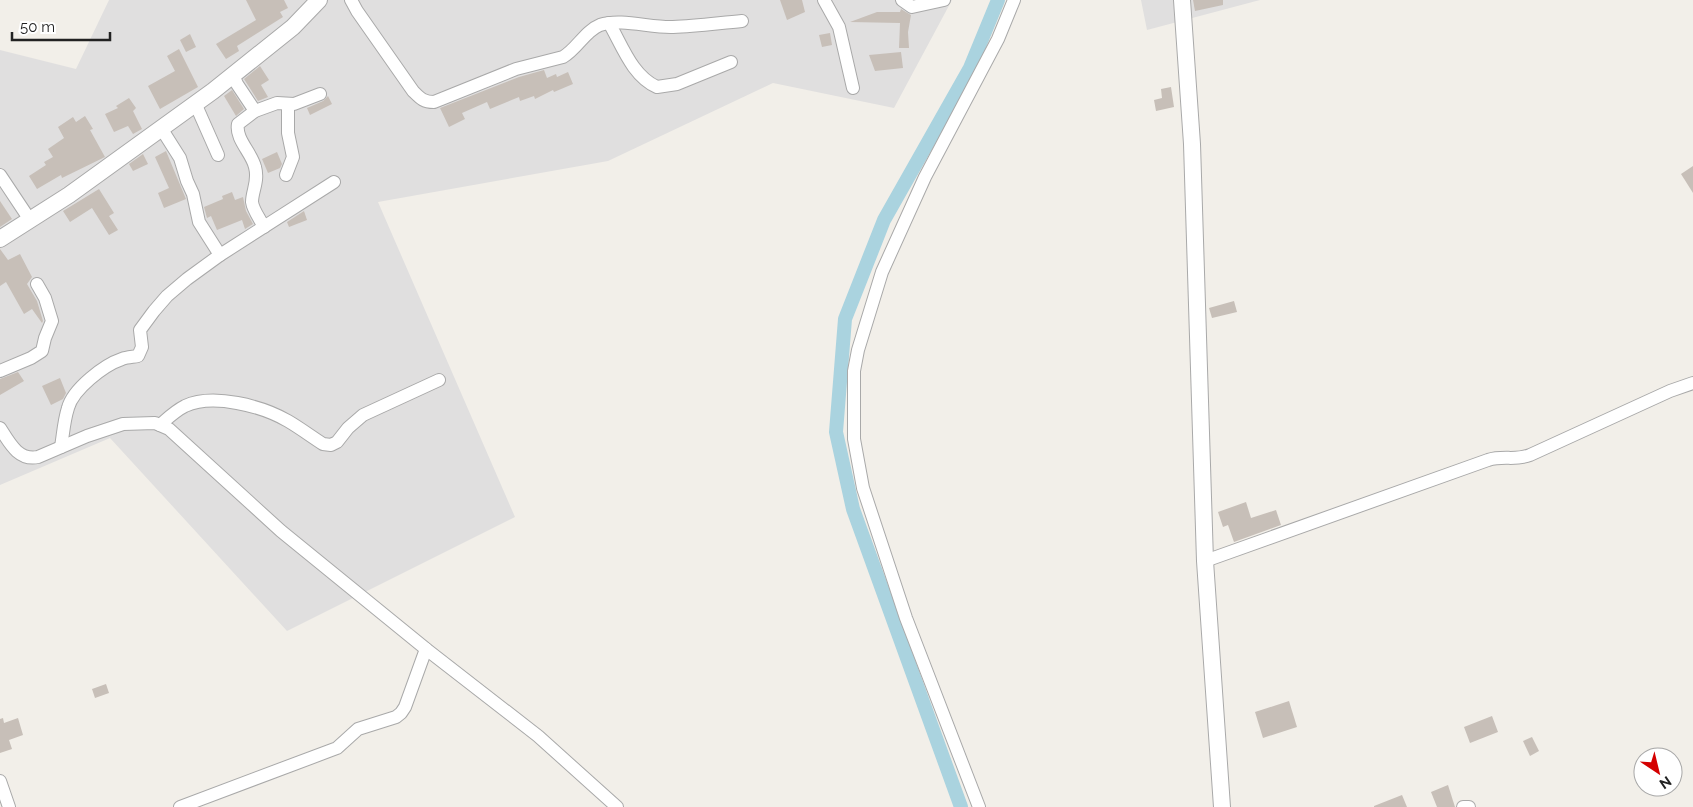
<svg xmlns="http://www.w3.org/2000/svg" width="1693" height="807" viewBox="0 0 1693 807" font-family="Raleway,sans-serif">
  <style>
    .residential { fill: #e0dfdf }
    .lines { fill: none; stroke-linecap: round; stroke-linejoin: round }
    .canal { stroke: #aad3df; stroke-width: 14 }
    .building { fill: #c7bfb8 }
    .minor-casing { stroke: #a9a9a9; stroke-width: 14 }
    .tertiary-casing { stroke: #a9a9a9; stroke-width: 18 }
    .minor { stroke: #fff; stroke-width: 12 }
    .tertiary { stroke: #fff; stroke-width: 16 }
  </style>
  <rect width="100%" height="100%" fill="#f2efe9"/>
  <g class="residential">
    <polygon points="109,0 952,0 894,108 773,83 608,161 378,202 515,517 287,631 110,438 0,485 0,50 76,69"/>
    <polygon points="1141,0 1260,0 1147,30"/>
  </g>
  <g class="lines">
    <polyline class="canal" points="961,807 853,509 836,432 845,319 884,220 970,68 998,0"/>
  </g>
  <g class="building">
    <polygon points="246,0 284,0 288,8 280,12 283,17 237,46 239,51 226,59 216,44 256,20"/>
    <polygon points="780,0 802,0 805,12 787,20"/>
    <polygon points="1193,0 1223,0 1223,5 1195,11"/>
    <polygon points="901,9 911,15 908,32 909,48 899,48 900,23 850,22 877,12 900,12"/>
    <polygon points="830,33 832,45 822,47 819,35"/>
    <polygon points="190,34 196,47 186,52 180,40"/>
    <polygon points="179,49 198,87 160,109 148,86 175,71 167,56"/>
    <polygon points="901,52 903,68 875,71 869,55"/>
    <polygon points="260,66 269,80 261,85 268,97 258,101 244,79"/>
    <polygon points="544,70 547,78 556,74 557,77 568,72 573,84 554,92 553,90 535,99 534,96 520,101 519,97 490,109 487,102 462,113 465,119 449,127 440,108 519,77"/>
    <polygon points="1171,87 1174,107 1156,111 1154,100 1162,98 1161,89"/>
    <polygon points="232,90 244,109 236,116 224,96"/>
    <polygon points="328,96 332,104 310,115 307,108 323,101"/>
    <polygon points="129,98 136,108 133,111 142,129 133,134 128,126 114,132 105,114 118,108 116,106"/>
    <polygon points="85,116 93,129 90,130 105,157 62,178 61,175 37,189 29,176 46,165 44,162 53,157 48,149 64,138 58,127 73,117 76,122"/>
    <polygon points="166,151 186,199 164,208 158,193 169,188 155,157"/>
    <polygon points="277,152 282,164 280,168 268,173 262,159"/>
    <polygon points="143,154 148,164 133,171 129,164"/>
    <polygon points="1693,166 1693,193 1681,174"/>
    <polygon points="99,189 114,213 109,216 118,230 109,235 92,208 70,222 63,211"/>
    <polygon points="232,192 235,200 243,197 246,211 253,224 245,229 242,220 217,230 211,216 207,218 204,207 223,199 222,196"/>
    <polygon points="0,201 12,219 0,227"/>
    <polygon points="304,211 307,220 289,227 287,222"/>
    <polygon points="0,249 8,260 20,254 32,277 27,284 37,301 43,321 42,323 32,309 24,314 6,282 0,286"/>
    <polygon points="1234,301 1237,312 1212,318 1209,308"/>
    <polygon points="18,372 24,381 0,395 0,379"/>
    <polygon points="60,378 66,393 63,399 51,405 42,386"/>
    <polygon points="1246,502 1251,518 1276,510 1281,525 1234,542 1228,525 1223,527 1218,512"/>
    <polygon points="106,684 109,693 95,698 92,689"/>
    <polygon points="1289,701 1297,727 1263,738 1255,712"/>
    <polygon points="1492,716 1498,732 1470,743 1464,727"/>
    <polygon points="3,718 4,723 18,718 23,735 9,740 12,749 0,753 0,719"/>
    <polygon points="1532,737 1539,751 1530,756 1523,741"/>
    <polygon points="1448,785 1455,807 1437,807 1431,792"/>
    <polygon points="1402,795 1407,807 1374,807 1374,806"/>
  </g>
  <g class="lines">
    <g class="minor-casing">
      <g id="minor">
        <path d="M 351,0 L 357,11 L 413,91 C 420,98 423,102 434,102 L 516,69 L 563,57 C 577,49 585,31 600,25 C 621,18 651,28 673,27 C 696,26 719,23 742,21"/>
        <polyline points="824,0 839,27 853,88"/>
        <polyline points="902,0 912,7 944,0"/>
        <path d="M 609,23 C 622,45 632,76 657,87 L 677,84 L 731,62"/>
        <polyline points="233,75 237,84 255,111"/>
        <polyline points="195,103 218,155"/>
        <polyline points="161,128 180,158 187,181 193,194 199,222 220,255"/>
        <polyline points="0,175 30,220"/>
        <polyline points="286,175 293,157 288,133 288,104"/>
        <path d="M 264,227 C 260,219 253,210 252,202 C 252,191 259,181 255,167 C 252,153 235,139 238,124 L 255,111 L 277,103 L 294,104 L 320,94"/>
        <polyline points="0,371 31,358 42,351 45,338 52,321 45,298 37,284"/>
        <path d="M 160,425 C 168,418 175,411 185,406 C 213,393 262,406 288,421 C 300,428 312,437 323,444 L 331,445 L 337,442 L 348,428 L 363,415 L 439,380"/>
        <path d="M 0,428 C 9,442 18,461 38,457 L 87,436 L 123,424 L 155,423 L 169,429 L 281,531 L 426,649 L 538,736 L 617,807"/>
        <path d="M 61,447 C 63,435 64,420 68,408 C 73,389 104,365 122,359 C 127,357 133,357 138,356 L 142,347 L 140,330 L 154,311 L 167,296 L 187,279 L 220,255 L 334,182"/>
        <path d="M 1205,561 L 1488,460 C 1504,455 1515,461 1530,455 L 1670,391 L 1693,383"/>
        <polyline points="0,781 9,807"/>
        <polyline points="180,807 329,751 337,748 358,729 396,717 401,713 405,707 426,649"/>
        <polyline points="979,807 906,618 863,488 854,439 854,371 858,350 882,272 925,177 998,39 1014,0"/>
        <polyline points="1463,807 1469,807"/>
      </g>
    </g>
    <g class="tertiary-casing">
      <g id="tertiary">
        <polyline points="1182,0 1192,144 1205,561 1222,807"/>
        <polyline points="0,239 69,195 213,91 293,27 319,0"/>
      </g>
    </g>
    <use href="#minor" class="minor"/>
    <use href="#tertiary" class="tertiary"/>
  </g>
  <g transform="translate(1658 772) rotate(145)"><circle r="24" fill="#ffffff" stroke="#a7a7a7"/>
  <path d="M0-4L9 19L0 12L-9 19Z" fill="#d40000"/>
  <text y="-8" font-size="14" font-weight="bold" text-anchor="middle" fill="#222222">N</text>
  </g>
  <path d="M12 32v8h98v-8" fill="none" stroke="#222222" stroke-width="2.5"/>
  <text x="20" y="32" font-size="15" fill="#222222" stroke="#ffffff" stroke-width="4" paint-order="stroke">50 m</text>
</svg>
